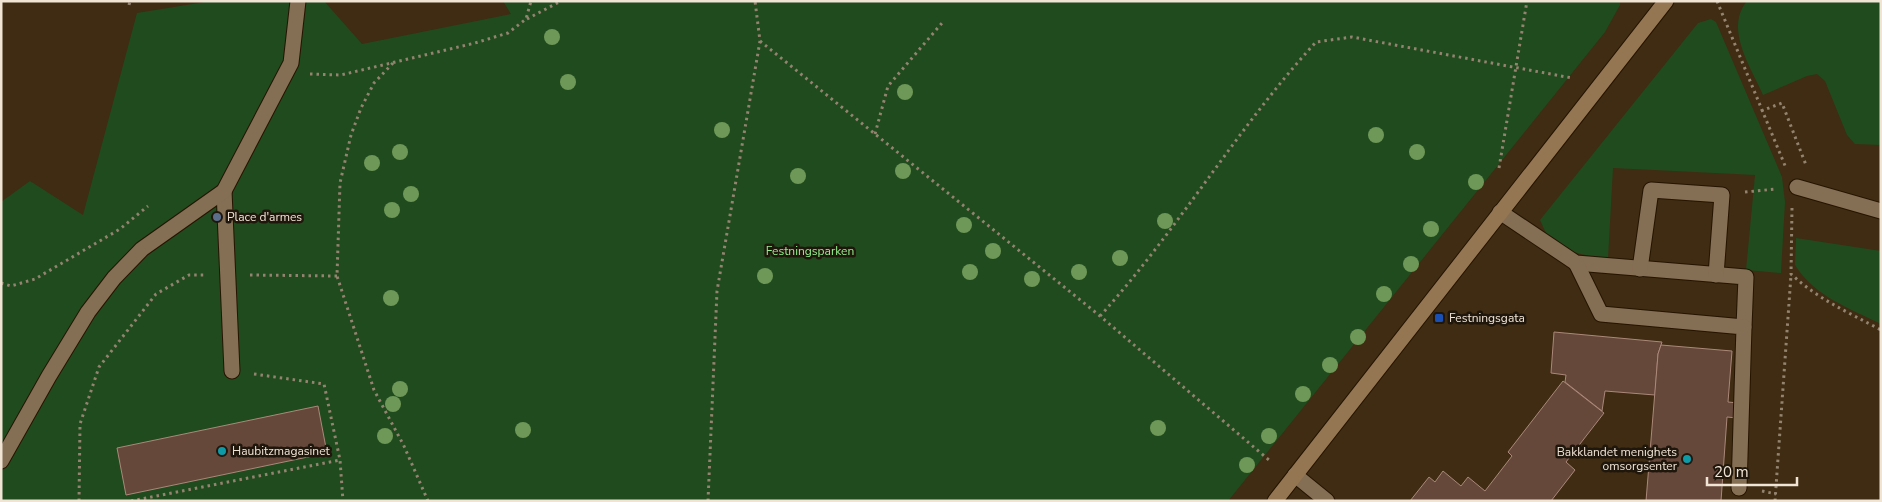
<svg xmlns="http://www.w3.org/2000/svg" width="1882" height="502" viewBox="0 0 1882 502" font-family="'Nunito Sans',sans-serif">
  <style>
    .green { fill: #204b1e }
    .building { fill: #66483b; stroke: #aa887a }
    .lines { fill: none; stroke-linecap: round; stroke-linejoin: round }
    .lane-casing { stroke: #251400; stroke-width: 17 }
    .street-casing { stroke: #251400; stroke-width: 17 }
    .secondary-casing { stroke: #251400; stroke-width: 17 }
    .path { stroke: #93836f; stroke-width: 3; stroke-dasharray: 2.5 4; stroke-linecap: butt }
    .lane { stroke: #846e54; stroke-width: 15 }
    .street { stroke: #846e54; stroke-width: 15 }
    .secondary { stroke: #957653; stroke-width: 15 }
    .tree { fill: #6e9857 }
    .service-dot { fill: #5c6f8a; stroke: #1f160c; stroke-width: 2 }
    .transit-dot { fill: #1a4fb4; stroke: #1f160c; stroke-width: 2 }
    .culture-dot { fill: #0f9aa8; stroke: #1f160c; stroke-width: 2 }
    .labels { text-anchor: middle; stroke-width: 5; stroke-linejoin: round; paint-order: stroke }
    .poi-label { font-size: 12px; fill: #f0e4d5; stroke: #1f160c; text-anchor: start }
    .park-label { font-size: 12px; fill: #95f08e; stroke: #1f160c }
  </style>
  <rect width="100%" height="100%" fill="#3f2c13"/>
  <g class="green">
    <polygon points="211,1 324,1 362,44 511,14 503,1 1620,1 1620,5 1605,32 1228,501 1,501 1,202 30,181 83,215 137,13"/>
    <path d="M 1747,1 L 1881,1 L 1881,145 L 1855,144 L 1847,135 L 1825,81 L 1817,74 L 1807,76 L 1763,95 C 1751,67 1724,29 1747,1 Z"/>
    <path d="M 1711,19 L 1716,22 L 1782,177 L 1785,202 L 1781,273 L 1746,270 L 1755,175 L 1613,168 L 1608,259 C 1587,255 1560,253 1547,234 C 1544,230 1542,224 1540,220 L 1698,23 Z"/>
    <path d="M 1796,238 L 1881,251 L 1881,324 C 1849,308 1814,296 1795,265 Z"/>
  </g>
  <g class="building">
    <polygon points="1554,332 1662,342 1658,354 1655,395 1605,391 1602,411 1565,382 1566,375 1551,373"/>
    <polygon points="1661,345 1732,351 1728,402 1738,403 1737,418 1727,417 1721,501 1646,501 1658,354"/>
    <polygon points="1563,381 1604,413 1566,462 1575,470 1551,501 1410,501 1429,477 1435,482 1443,471 1461,486 1468,477 1485,491 1512,456 1508,452"/>
    <polygon points="318,406 327,453 126,495 117,448"/>
  </g>
  <g class="lines">
    <g class="lane-casing">
      <g id="lane">
        <polyline points="224,191 232,371"/>
        <polyline points="1500,212 1576,263 1746,277 1744,327"/>
        <polyline points="1576,263 1601,314 1744,327 1739,488"/>
        <polyline points="1640,269 1651,190 1722,195 1716,275"/>
        <polyline points="1,461 49,376 88,312 114,278 142,249 224,191 291,63 298,1"/>
      </g>
    </g>
    <g class="street-casing">
      <g id="street">
        <polyline points="1797,187 1881,211"/>
        <polyline points="1295,475 1327,501"/>
      </g>
    </g>
    <g class="secondary-casing">
      <polyline id="secondary" points="1275,501 1666,1"/>
    </g>
    <g class="path">
      <polyline points="1717,1 1786,168"/>
      <polyline points="129,5 130,1"/>
      <polyline points="527,19 561,1"/>
      <polyline points="760,41 1100,316 1269,460"/>
      <polyline points="393,63 374,83 361,108 351,135 340,183 337,276 374,390 404,446 428,501"/>
      <polyline points="310,74 341,75 475,43 508,33 526,19 531,1"/>
      <polyline points="1761,111 1782,103 1806,165"/>
      <polyline points="875,134 888,86 942,23"/>
      <polyline points="1499,168 1527,1"/>
      <polyline points="1745,192 1776,189"/>
      <path d="M 1792,208 L 1791,274 C 1819,300 1848,312 1881,330"/>
      <polyline points="250,275 337,276"/>
      <polyline points="1,283 11,286 35,279 120,229 148,206"/>
      <path d="M 1100,316 C 1178,230 1237,128 1316,42 L 1352,37 L 1572,78"/>
      <polyline points="254,374 324,384 340,460 343,501"/>
      <polyline points="1762,491 1776,494"/>
      <polyline points="79,501 80,424 99,367 156,294 189,275 206,275"/>
      <polyline points="131,501 340,460"/>
      <polyline points="708,501 717,291 760,41 755,1"/>
      <polyline points="1775,501 1791,275"/>
    </g>
    <use href="#lane" class="lane"/>
    <use href="#street" class="street"/>
    <use href="#secondary" class="secondary"/>
  </g>
  <g class="tree">
    <circle cx="552" cy="37" r="8"/>
    <circle cx="568" cy="82" r="8"/>
    <circle cx="905" cy="92" r="8"/>
    <circle cx="722" cy="130" r="8"/>
    <circle cx="1376" cy="135" r="8"/>
    <circle cx="400" cy="152" r="8"/>
    <circle cx="1417" cy="152" r="8"/>
    <circle cx="372" cy="163" r="8"/>
    <circle cx="903" cy="171" r="8"/>
    <circle cx="798" cy="176" r="8"/>
    <circle cx="1476" cy="182" r="8"/>
    <circle cx="411" cy="194" r="8"/>
    <circle cx="392" cy="210" r="8"/>
    <circle cx="1165" cy="221" r="8"/>
    <circle cx="964" cy="225" r="8"/>
    <circle cx="1431" cy="229" r="8"/>
    <circle cx="993" cy="251" r="8"/>
    <circle cx="1120" cy="258" r="8"/>
    <circle cx="1411" cy="264" r="8"/>
    <circle cx="970" cy="272" r="8"/>
    <circle cx="1079" cy="272" r="8"/>
    <circle cx="765" cy="276" r="8"/>
    <circle cx="1032" cy="279" r="8"/>
    <circle cx="1384" cy="294" r="8"/>
    <circle cx="391" cy="298" r="8"/>
    <circle cx="1358" cy="337" r="8"/>
    <circle cx="1330" cy="365" r="8"/>
    <circle cx="400" cy="389" r="8"/>
    <circle cx="1303" cy="394" r="8"/>
    <circle cx="393" cy="404" r="8"/>
    <circle cx="1158" cy="428" r="8"/>
    <circle cx="523" cy="430" r="8"/>
    <circle cx="385" cy="436" r="8"/>
    <circle cx="1269" cy="436" r="8"/>
    <circle cx="1247" cy="465" r="8"/>
  </g>
  <circle class="service-dot" cx="217" cy="217" r="5"/>
  <rect class="transit-dot" x="1434" y="313" width="10" height="10" rx="2.5"/>
  <g class="culture-dot">
    <circle cx="222" cy="451" r="5"/>
    <circle cx="1687" cy="459" r="5"/>
  </g>
  <g class="labels">
    <g class="poi-label">
      <text x="227" y="221">Place d'armes</text>
      <text x="1449" y="322">Festningsgata</text>
      <text x="232" y="455">Haubitzmagasinet</text>
      <text x="1677" y="456" text-anchor="end">Bakklandet menighets<tspan x="1677" dy="14">omsorgsenter</tspan></text>
    </g>
    <g class="park-label">
      <text x="810" y="255">Festningsparken</text>
    </g>
  </g>
  <rect width="1882" height="502" fill="none" stroke="#f0e4d5" stroke-width="5"/>
  <path d="M1707 477v8h90v-8" fill="none" stroke="#f0e4d5" stroke-width="2.5"/>
  <text x="1714" y="477" font-size="15" fill="#f0e4d5" stroke="#1f160c" stroke-width="4" paint-order="stroke">20 m</text>
</svg>
